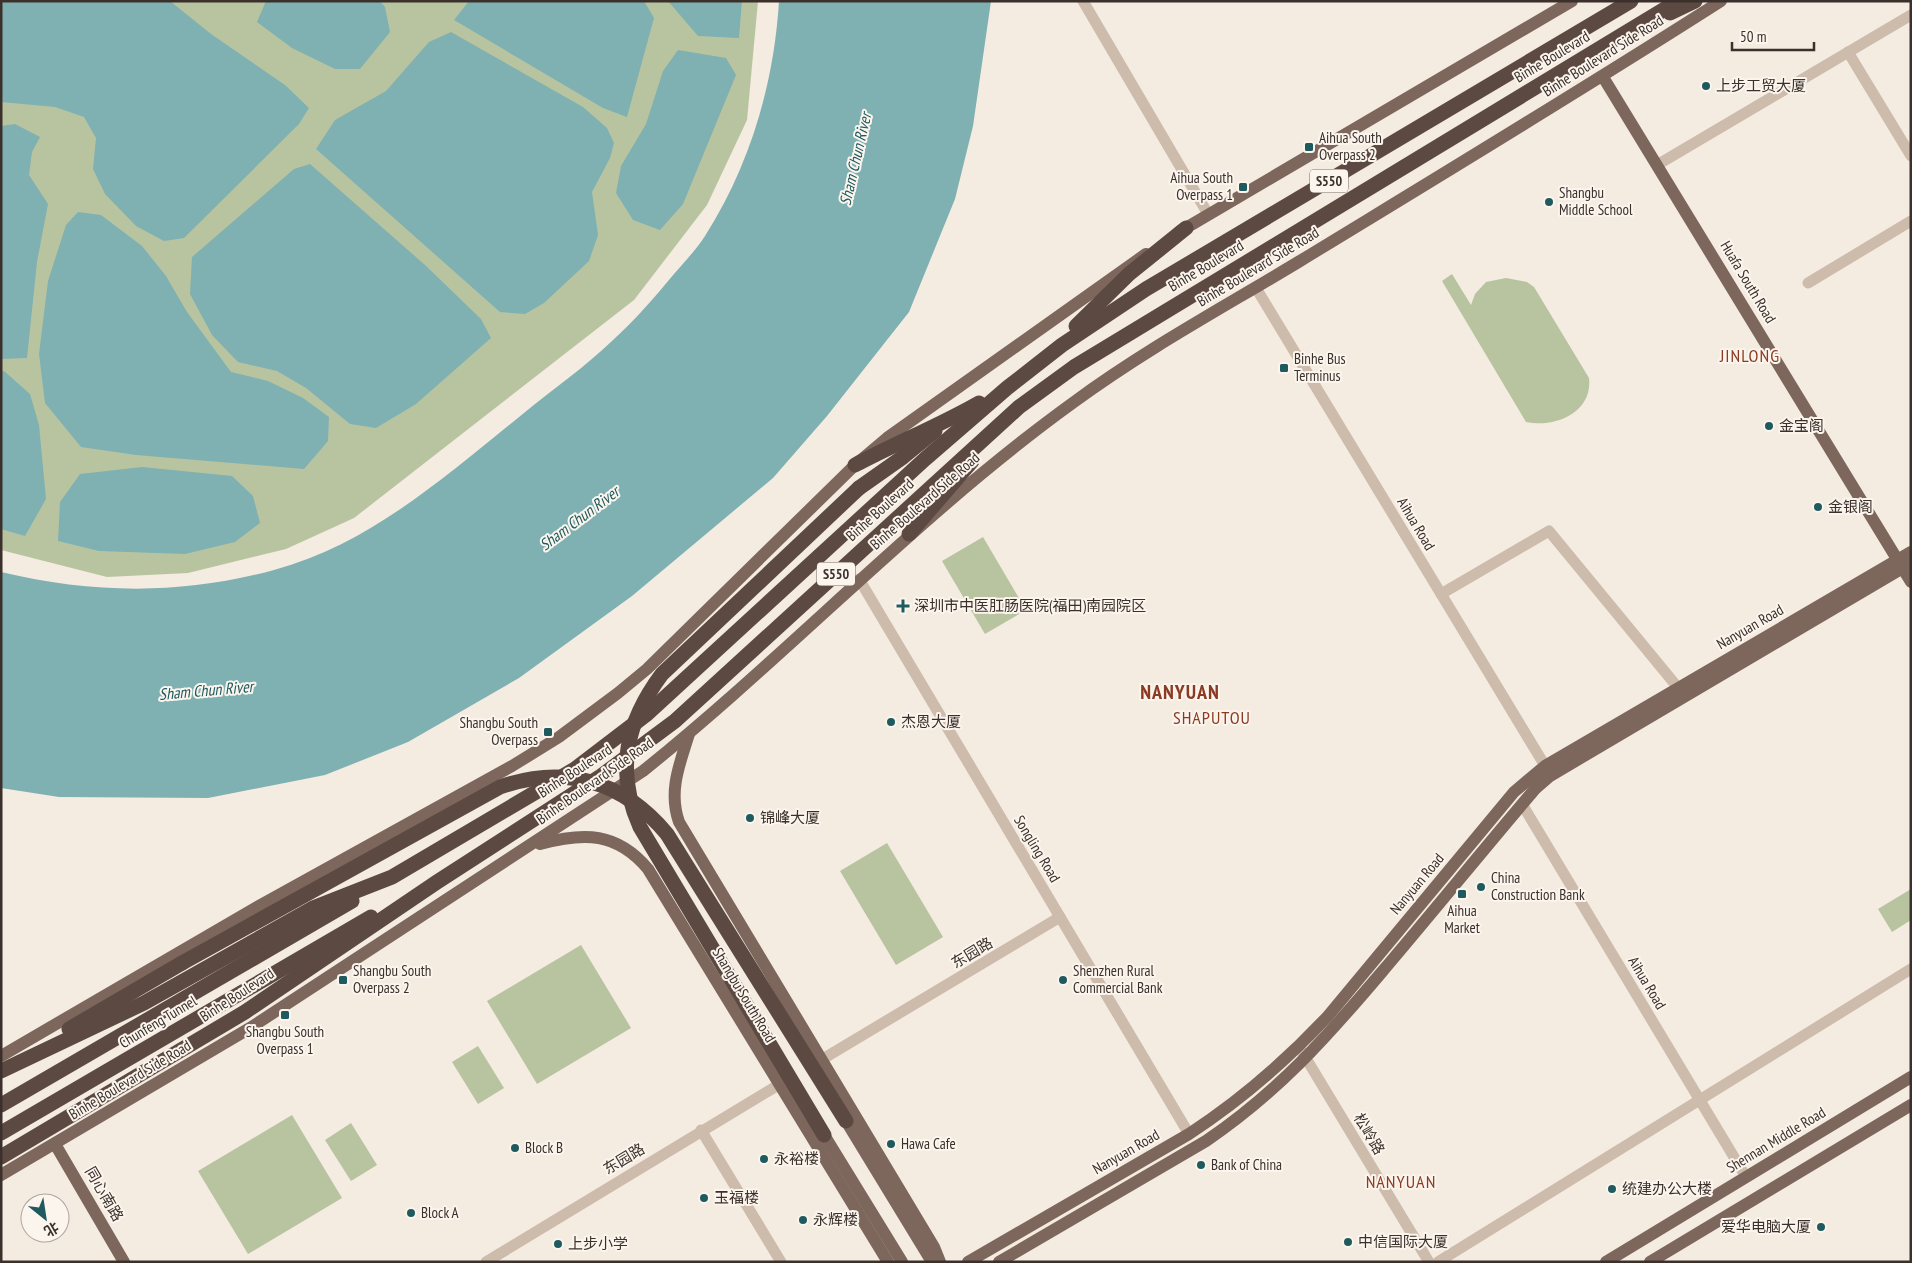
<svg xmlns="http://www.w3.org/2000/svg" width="1912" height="1263" viewBox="0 0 1912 1263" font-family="'PT Sans Narrow','Noto Sans SC',sans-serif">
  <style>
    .green { fill: #b8c4a0 }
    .water { fill: #7fb0b2 }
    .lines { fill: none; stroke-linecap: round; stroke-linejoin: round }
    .minor { stroke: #cdbbac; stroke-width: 11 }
    .major { stroke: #7d675c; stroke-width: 12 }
    .highway { stroke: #5c4a42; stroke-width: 15 }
    .highway-bridge { stroke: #5c4a42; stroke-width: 15 }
    .poi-dot { fill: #1f5a5e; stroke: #fbf5ee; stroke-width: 2 }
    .labels { text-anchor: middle; stroke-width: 4; stroke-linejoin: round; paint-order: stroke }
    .shield { fill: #fbf5ee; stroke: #756b66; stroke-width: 1 }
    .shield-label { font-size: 14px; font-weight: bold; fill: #3b302b }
    .street-label { font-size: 15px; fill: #3b302b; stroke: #fbf5ee }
    .poi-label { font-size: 15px; fill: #3b302b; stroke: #fbf5ee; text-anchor: start }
    .water-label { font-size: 16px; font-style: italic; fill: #1f5a5e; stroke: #fbf5ee }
    .quarter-label { font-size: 18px; letter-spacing: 1px; fill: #8c3b22; stroke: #fbf5ee }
    .district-label { font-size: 20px; font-weight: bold; letter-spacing: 1px; fill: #8c3b22; stroke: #fbf5ee }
  </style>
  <rect width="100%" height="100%" fill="#f4ebe1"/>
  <g class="green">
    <polygon points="1,1 758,1 747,120 707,205 634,300 354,518 286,549 188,573 107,577 1,550"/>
    <path d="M 1452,274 L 1471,305 L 1475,294 L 1486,282 L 1506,278 L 1527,282 L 1534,287 L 1589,378 C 1593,413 1554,428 1526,422 L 1442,281 Z"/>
    <polygon points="983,537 1026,610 985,634 942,561"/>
    <polygon points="887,843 943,937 896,965 840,871"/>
    <polygon points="1911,889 1911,920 1892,932 1878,909"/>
    <polygon points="581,945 631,1028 537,1084 487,1001"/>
    <polygon points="478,1046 504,1088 478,1104 452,1062"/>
    <polygon points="292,1115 342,1198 248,1254 198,1171"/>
    <polygon points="351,1123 377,1165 351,1181 325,1140"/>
  </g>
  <g class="water">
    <polygon points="1,1 170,1 211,34 285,85 309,108 299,124 184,238 164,241 136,226 105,194 93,169 96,138 84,117 55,107 1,102"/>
    <polygon points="266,1 380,1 385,7 390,32 360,69 335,69 292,48 257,22"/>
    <polygon points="469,1 644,1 654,18 627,117 603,108 454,20"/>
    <polygon points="668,1 742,1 739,38 698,36"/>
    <path d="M 779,1 L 991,1 L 973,126 L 955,199 L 909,312 L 827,416 L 773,478 L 632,596 L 519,678 L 408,742 L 325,775 L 208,798 L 59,797 L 1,788 L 1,572 C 93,594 183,595 274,570 C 371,544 448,474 524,413 C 553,389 585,367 612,341 C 635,320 655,297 674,274 C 685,261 697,249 705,236 C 750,165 774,84 779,1 Z"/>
    <polygon points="451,32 583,107 607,128 614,143 610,158 592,192 598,235 589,261 544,303 525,314 500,312 316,149 335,120 386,91 429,42"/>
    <polygon points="678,50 726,58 736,75 683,204 660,230 633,220 616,193 621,166 646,124 663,71"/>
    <polygon points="15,124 40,137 32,152 29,175 48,204 37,262 27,358 1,359 1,126"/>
    <polygon points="310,164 425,265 481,319 491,338 416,404 376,428 350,424 306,388 277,371 238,362 212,335 190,294 192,257 294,169"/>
    <polygon points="78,212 101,215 142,246 166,276 187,312 231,372 268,381 303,398 329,417 328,441 304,469 136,455 81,447 45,403 39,354 48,281 66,225"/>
    <polygon points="4,371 30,394 39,425 46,499 25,536 1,529 1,372"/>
    <polygon points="142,467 232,476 253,496 260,523 235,542 185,554 99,551 58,541 60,502 80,474"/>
  </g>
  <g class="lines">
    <g class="minor">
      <polyline points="1083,1 1208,214"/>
      <polyline points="1848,52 1911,156"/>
      <polyline points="1657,165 1911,15"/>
      <polyline points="1808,283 1911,221"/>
      <polyline points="1256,288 1550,774"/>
      <polyline points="859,579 1189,1134"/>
      <polyline points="1441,594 1549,531 1684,695"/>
      <polyline points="1522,804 1746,1177"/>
      <polyline points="1301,1050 1429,1262"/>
      <polyline points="821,1060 1060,917"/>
      <polyline points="701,1130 781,1262"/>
      <polyline points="486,1262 780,1084"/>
      <polyline points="1438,1262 1911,969"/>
    </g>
    <g class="major">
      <polyline points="1603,77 1911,582"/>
      <polyline points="1179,232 1572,1"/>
      <path d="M 689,734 C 680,763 668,791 679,822 L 934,1247 L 940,1262"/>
      <path d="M 540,844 C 584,832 617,832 648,869 L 888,1262"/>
      <polyline points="1,1056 259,906 512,766 559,737 618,693 647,669 855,465 887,438 1146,254"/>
      <polyline points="846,1121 932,1262"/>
      <polyline points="824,1135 902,1262"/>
      <polyline points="55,1144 124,1262"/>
      <path d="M 1,1175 L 250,1028 L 643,771 C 790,653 920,513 1074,402 C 1146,349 1224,307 1300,261 C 1441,175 1582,90 1721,1"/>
      <path d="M 968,1262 L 1189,1134 C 1241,1100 1286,1061 1328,1016 L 1514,792 L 1545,766 L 1911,552"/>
      <path d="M 999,1262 L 1206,1141 C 1278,1092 1326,1038 1381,973 C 1433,912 1483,850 1535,789 L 1550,776 L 1911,563"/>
      <polyline points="1606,1262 1911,1077"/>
      <polyline points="1650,1262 1911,1105"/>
    </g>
    <g class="highway">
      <polyline points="1670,13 1695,1"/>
      <polyline points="1076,326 1129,274 1186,228"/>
      <path d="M 855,465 C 896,443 939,426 979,403"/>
      <polyline points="859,488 903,457 935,431"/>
      <polyline points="909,534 972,461"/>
      <polyline points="69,1029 182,963"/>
      <polyline points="1,1071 144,1003 313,908 392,877 575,769 647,714 925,459 1007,388 1062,345 1146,289 1631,1"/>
      <polyline points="1,1105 352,901"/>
      <polyline points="1,1133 371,917"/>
      <polyline points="1,1157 245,1012 437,882 601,776 675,721 1019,407 1074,367 1678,1"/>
    </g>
    <g class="highway-bridge">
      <path d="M 182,963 L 500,787 C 565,764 623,781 667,834 L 846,1121"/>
      <path d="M 824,1135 L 640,827 C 615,771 626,722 662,674 L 859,488"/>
    </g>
  </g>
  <g class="poi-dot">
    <circle cx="1706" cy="86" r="5"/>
    <rect x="1304" y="142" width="10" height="10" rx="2.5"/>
    <rect x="1238" y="182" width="10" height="10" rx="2.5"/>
    <circle cx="1549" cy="202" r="5"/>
    <rect x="1279" y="363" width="10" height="10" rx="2.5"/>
    <circle cx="1769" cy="426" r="5"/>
    <circle cx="1818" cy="507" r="5"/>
    <path d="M900.5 598.5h5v5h5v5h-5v5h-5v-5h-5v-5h5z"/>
    <circle cx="891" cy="722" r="5"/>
    <rect x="543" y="727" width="10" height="10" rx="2.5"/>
    <circle cx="750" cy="818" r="5"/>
    <circle cx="1481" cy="887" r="5"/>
    <rect x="1457" y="889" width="10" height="10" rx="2.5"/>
    <rect x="338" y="975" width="10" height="10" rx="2.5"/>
    <circle cx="1063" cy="980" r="5"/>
    <rect x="280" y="1010" width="10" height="10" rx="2.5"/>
    <circle cx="891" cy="1144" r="5"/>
    <circle cx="515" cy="1148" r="5"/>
    <circle cx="764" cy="1159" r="5"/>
    <circle cx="1201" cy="1165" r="5"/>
    <circle cx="1612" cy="1189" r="5"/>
    <circle cx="704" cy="1198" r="5"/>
    <circle cx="411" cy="1213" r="5"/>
    <circle cx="803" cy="1220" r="5"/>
    <circle cx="1821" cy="1227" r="5"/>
    <circle cx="1348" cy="1242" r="5"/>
    <circle cx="558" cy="1244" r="5"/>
  </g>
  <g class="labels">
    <g class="shield">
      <rect x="1310" y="169.5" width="38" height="23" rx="4"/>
      <rect x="817" y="562.5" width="38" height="23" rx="4"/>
    </g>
    <g class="shield-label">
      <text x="1329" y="186">S550</text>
      <text x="836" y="579">S550</text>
    </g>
    <g class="street-label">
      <text transform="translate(1603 56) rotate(-32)" y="5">Binhe Boulevard Side Road</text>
      <text transform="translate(1552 57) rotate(-31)" y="5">Binhe Boulevard</text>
      <text transform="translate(1206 266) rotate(-31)" y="5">Binhe Boulevard</text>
      <text transform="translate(1258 267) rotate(-31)" y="5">Binhe Boulevard Side Road</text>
      <text transform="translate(1748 282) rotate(59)" y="5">Huafa South Road</text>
      <text transform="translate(925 501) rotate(-41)" y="5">Binhe Boulevard Side Road</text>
      <text transform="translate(880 510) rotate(-42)" y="5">Binhe Boulevard</text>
      <text transform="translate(1416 524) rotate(59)" y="5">Aihua Road</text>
      <text transform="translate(1750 627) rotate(-30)" y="5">Nanyuan Road</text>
      <text transform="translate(575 771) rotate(-33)" y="5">Binhe Boulevard</text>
      <text transform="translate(595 781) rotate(-35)" y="5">Binhe Boulevard Side Road</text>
      <text transform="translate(1037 849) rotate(59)" y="5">Songling Road</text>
      <text transform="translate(1417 884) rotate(-50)" y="5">Nanyuan Road</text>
      <text transform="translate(972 953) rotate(-31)" y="5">东园路</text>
      <text transform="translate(1647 983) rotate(59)" y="5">Aihua Road</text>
      <text transform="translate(237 995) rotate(-33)" y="5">Binhe Boulevard</text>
      <text transform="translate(744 995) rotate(59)" y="5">Shangbu South Road</text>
      <text transform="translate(158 1022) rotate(-31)" y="5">Chunfeng Tunnel</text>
      <text transform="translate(130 1080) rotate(-31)" y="5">Binhe Boulevard Side Road</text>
      <text transform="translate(1369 1134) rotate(59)" y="5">松岭路</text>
      <text transform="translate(1776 1140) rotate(-31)" y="5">Shennan Middle Road</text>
      <text transform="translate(1126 1152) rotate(-30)" y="5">Nanyuan Road</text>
      <text transform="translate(624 1159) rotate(-31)" y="5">东园路</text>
      <text transform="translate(104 1194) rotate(60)" y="5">同心南路</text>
    </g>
    <g class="poi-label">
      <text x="1716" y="91">上步工贸大厦</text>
      <text x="1319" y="143">Aihua South<tspan x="1319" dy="17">Overpass 2</tspan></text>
      <text x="1233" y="183" text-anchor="end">Aihua South<tspan x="1233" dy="17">Overpass 1</tspan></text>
      <text x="1559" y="198">Shangbu<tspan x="1559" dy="17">Middle School</tspan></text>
      <text x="1294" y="364">Binhe Bus<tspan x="1294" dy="17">Terminus</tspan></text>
      <text x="1779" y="431">金宝阁</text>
      <text x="1828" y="512">金银阁</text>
      <text x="914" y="611">深圳市中医肛肠医院(福田)南园院区</text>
      <text x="901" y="727">杰恩大厦</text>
      <text x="538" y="728" text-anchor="end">Shangbu South<tspan x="538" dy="17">Overpass</tspan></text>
      <text x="760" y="823">锦峰大厦</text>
      <text x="1491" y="883">China<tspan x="1491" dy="17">Construction Bank</tspan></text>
      <text x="1462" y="916" text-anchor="middle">Aihua<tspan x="1462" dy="17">Market</tspan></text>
      <text x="353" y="976">Shangbu South<tspan x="353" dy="17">Overpass 2</tspan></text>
      <text x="1073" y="976">Shenzhen Rural<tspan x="1073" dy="17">Commercial Bank</tspan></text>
      <text x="285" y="1037" text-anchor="middle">Shangbu South<tspan x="285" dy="17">Overpass 1</tspan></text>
      <text x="901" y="1149">Hawa Cafe</text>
      <text x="525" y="1153">Block B</text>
      <text x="774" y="1164">永裕楼</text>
      <text x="1211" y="1170">Bank of China</text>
      <text x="1622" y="1194">统建办公大楼</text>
      <text x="714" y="1203">玉福楼</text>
      <text x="421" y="1218">Block A</text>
      <text x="813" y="1225">永辉楼</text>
      <text x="1811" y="1232" text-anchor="end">爱华电脑大厦</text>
      <text x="1358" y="1247">中信国际大厦</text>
      <text x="568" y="1249">上步小学</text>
    </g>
    <g class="water-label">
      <text transform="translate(855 159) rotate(-77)" y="6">Sham Chun River</text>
      <text transform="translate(579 518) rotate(-37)" y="6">Sham Chun River</text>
      <text transform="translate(206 690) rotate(-5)" y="6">Sham Chun River</text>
    </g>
    <g class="quarter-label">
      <text x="1750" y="362">JINLONG</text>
      <text x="1212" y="724">SHAPUTOU</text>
      <text x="1401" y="1188">NANYUAN</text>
    </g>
    <g class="district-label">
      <text x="1180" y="699">NANYUAN</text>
    </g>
  </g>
  <rect width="1912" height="1263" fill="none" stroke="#3b302b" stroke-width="5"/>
  <g transform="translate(45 1218) rotate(150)"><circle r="24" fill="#fbf5ee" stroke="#aea6a0"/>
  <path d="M0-4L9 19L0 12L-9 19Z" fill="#1f5a5e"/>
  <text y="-8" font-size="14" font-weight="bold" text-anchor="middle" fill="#3b302b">北</text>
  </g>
  <path d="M1732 42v8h82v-8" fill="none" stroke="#3b302b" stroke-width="2.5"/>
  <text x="1740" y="42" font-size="15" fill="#3b302b" stroke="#fbf5ee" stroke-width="4" paint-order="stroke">50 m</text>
</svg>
